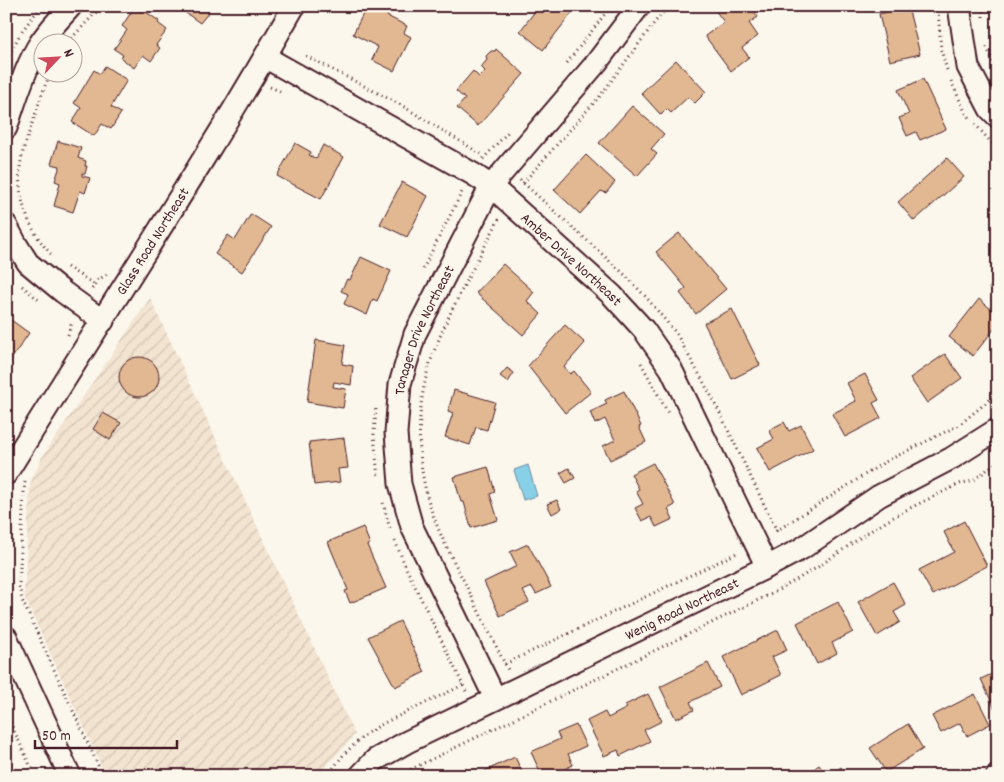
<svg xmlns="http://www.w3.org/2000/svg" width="1004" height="782" viewBox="0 0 1004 782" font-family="Dekko,sans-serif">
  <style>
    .industrial { fill: url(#industrial-furrows) }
    .water { fill: #87d0e8; stroke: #6f899c }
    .building { fill: #e1b891; stroke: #4a1f2b }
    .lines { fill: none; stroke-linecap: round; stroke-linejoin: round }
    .minor-casing { stroke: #4a1f2b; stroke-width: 25 }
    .path { stroke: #4a1f2b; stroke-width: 3; stroke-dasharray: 1 4; stroke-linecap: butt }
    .minor { stroke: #fbf7ec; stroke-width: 21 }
    .labels { text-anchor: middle; stroke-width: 4; stroke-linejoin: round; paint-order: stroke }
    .street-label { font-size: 15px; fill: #4a1f2b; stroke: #fbf7ec }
  </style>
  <defs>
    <pattern id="industrial-furrows" width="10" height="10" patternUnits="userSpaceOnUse" patternTransform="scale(1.25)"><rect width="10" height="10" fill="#f3e4d1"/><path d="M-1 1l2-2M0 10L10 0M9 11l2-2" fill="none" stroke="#d2c3b4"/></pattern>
  </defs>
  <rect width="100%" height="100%" fill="#fbf7ec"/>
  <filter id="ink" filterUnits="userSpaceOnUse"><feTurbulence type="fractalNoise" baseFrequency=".02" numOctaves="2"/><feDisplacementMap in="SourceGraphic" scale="10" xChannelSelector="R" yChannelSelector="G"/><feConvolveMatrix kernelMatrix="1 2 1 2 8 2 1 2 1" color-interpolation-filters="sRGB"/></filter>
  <g filter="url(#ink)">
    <polygon class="industrial" points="150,298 355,735 317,776 106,776 24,596 30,484 42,457"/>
    <polygon class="water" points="528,465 537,496 523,500 514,470"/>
    <g class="building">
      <polygon points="176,6 207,6 205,9 209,12 200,23"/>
      <polygon points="372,6 380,6 389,11 387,16 407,26 404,33 411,37 394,71 372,60 378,47 353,34 366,8 370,10"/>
      <polygon points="539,6 563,6 572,13 543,50 520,31"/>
      <polygon points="720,6 750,6 758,17 749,23 758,36 742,48 749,57 731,71 705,36 724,22 715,10"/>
      <polygon points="908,7 920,54 890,61 879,14"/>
      <polygon points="134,8 141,12 143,10 159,21 158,23 167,30 156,45 160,48 151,61 143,55 134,68 121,58 123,55 114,49 127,30 122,26"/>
      <polygon points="496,49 524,74 478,126 457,108 465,99 456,91 473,71 479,77 485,71 481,67 487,60 486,56 491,51 495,51"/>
      <polygon points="676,60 706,92 695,103 688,97 671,113 667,109 661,115 641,93"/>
      <polygon points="105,66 127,80 111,107 121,113 111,129 102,124 94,136 72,122 81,108 74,103 94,70 100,74"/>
      <polygon points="923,79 946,129 920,140 916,132 907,136 899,118 909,114 898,90"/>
      <polygon points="632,106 664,134 651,149 657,154 637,176 599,143"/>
      <polygon points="58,141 81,148 78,158 86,161 85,166 87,166 85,174 82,173 82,176 90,178 85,193 80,191 73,212 54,206 60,183 55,181 60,166 51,164"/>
      <polygon points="295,143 311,152 309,155 316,159 323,145 344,157 321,199 277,176"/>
      <polygon points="586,155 615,182 606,193 601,191 580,214 554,190"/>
      <polygon points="947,158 964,177 914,221 898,202"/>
      <polygon points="402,182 428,196 407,237 380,224"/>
      <polygon points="251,214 271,227 242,272 215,254 228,235 235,240"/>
      <polygon points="679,233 726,289 696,314 680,293 686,288 656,252"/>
      <polygon points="361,257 391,271 377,301 373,299 367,315 344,304 348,294 341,291 347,279 350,280"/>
      <polygon points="503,264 534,292 527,301 541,314 523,335 476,293"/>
      <polygon points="998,271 998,293 989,289"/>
      <polygon points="979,299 998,315 998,324 973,356 949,337"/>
      <polygon points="732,309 760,365 732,379 704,323"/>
      <polygon points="11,320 29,333 8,364 6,363 6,322 9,324"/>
      <polygon points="565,325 585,343 564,367 570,374 574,371 591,392 565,413 528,366"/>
      <polygon points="316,340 345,345 342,364 353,366 351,385 334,382 333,387 346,389 343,408 307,402"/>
      <polygon points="945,354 962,378 927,403 910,378"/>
      <circle cx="139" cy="377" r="20"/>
      <polygon points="507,368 514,373 508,382 500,376"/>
      <polygon points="865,374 879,400 873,403 881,418 845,437 832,414 856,401 847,383"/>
      <polygon points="454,390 495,402 487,430 476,427 470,445 445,437 453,413 448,411"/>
      <polygon points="624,391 641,426 639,427 646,442 610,460 603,446 615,440 605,419 595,424 590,412 607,404 605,400"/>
      <polygon points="103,413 121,423 110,440 93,429"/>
      <polygon points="784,422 789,431 801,425 813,449 770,472 757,448 774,439 769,430"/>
      <polygon points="344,438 348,468 338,469 340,482 314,485 309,442"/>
      <polygon points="653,463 675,505 668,509 673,519 656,527 651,517 642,521 635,508 643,504 636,491 639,489 631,474"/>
      <polygon points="488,467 495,492 490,494 498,520 471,528 464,502 461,502 454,477"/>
      <polygon points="569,468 575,478 566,483 560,473"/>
      <polygon points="557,500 561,509 552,514 547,504"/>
      <polygon points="964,521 987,566 933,595 919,570 954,552 944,532"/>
      <polygon points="363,527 370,544 367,545 386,588 350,603 345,591 348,590 328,542"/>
      <polygon points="528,544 551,587 536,594 532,587 523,591 529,602 500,616 484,582 517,566 510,552"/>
      <polygon points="893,582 906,605 894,612 900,622 877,636 858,602"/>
      <polygon points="838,602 853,632 832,643 837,653 817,664 797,623"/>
      <polygon points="400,621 425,672 395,687 368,637"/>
      <polygon points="778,630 787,650 772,657 781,675 741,695 723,657"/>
      <polygon points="708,663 720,687 690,702 694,710 676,719 660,687"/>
      <polygon points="998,671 998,716 981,679"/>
      <polygon points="648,694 662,721 644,730 650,741 620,756 618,750 604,756 587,721 605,712 608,718 627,708 625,705"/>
      <polygon points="975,694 990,724 967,736 960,723 941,733 932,716"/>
      <polygon points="908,724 923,749 886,772 870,748"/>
      <polygon points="576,725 586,746 568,754 573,765 550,776 542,776 531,752 560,739 557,733"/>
      <polygon points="515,757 524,776 474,776"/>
      <polygon points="819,765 827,776 809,776 808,773"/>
      <polygon points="841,767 847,776 829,776"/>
    </g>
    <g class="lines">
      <g class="minor-casing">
        <g id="minor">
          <polyline points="959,6 968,67 990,109 998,117"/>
          <path id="s1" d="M 265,57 L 473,174 L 491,186 L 612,295 L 644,330 L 671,369 L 767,567"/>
          <path d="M 6,128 C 15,102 23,73 37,48 C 46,32 59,20 71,6"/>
          <polyline points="6,225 16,244 28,263 63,292 103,321"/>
          <path id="s2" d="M 6,474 C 102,318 204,165 294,6"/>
          <polyline points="6,637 70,776"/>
          <path id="s3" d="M 495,698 L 412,527 L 400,484 L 396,433 L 400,384 L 415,334 L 491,186 L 597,62 L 639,6"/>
          <path id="s4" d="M 360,776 L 375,760 L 407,742 L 767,567 L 801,549 L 879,496 L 952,458 L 998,429"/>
          <polyline points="997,776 998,775"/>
        </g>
      </g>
      <g class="path">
        <polyline points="983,6 983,21"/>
        <polyline points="938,10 941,50 947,70"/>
        <polyline points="22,31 41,6"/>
        <polyline points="68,42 102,6"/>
        <polyline points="987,47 998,76"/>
        <polyline points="9,55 19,36"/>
        <polyline points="306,56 401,105 481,154"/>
        <polyline points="567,63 611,6"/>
        <polyline points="951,81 965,112 971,119"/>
        <polyline points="270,87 282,92"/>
        <polyline points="975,124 998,150"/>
        <polyline points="483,159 508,132"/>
        <polyline points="520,180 623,273 646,297 676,333 714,401 777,531"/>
        <polyline points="523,183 600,96 655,22 669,6"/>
        <path d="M 499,219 C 476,264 446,315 430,363 C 415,410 416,468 433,515 C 442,540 455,564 467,587 C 481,616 495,644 509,672"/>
        <path d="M 51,254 C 28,230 15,194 21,161 C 23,148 28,136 32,124 C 38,106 43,89 51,72"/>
        <polyline points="67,267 95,285"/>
        <polyline points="423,269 463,190"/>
        <polyline points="22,286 40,301"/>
        <polyline points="92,289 98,280 107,274"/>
        <polyline points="68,335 72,322"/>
        <polyline points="641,363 669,415"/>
        <polyline points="376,409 374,434 378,478"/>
        <polyline points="25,482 24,492 19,586 22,600 103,776"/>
        <polyline points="383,503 390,529"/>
        <polyline points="776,531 885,462 959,425 998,393"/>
        <polyline points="395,541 407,570 466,691"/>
        <polyline points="505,664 739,552"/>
        <polyline points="6,713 35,776"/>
        <polyline points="327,776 344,754 367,733 384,723 463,685"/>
        <polyline points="397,776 777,591 818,567 867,533 904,511 959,484 974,480 998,461"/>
      </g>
      <use href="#minor" class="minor"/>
    </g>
  </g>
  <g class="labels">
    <g class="street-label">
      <text dy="5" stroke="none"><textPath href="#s2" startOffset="275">Glass Road Northeast</textPath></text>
      <text dy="5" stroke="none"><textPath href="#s1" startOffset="369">Amber Drive Northeast</textPath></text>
      <text dy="5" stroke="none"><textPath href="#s3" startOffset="394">Tanager Drive Northeast</textPath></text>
      <text dy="5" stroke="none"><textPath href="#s4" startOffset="364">Wenig Road Northeast</textPath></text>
    </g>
  </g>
  <rect width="1004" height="782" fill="none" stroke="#fbf7ec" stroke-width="25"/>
  <rect x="12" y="12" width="979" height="757" fill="none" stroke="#4a1f2b" stroke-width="2" filter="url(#ink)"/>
  <g transform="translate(58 58) rotate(65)"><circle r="24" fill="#fbf7ec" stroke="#b4a19f"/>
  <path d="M0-4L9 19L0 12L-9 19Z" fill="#d1495b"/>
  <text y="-8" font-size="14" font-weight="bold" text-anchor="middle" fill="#4a1f2b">N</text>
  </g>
  <path d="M35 740v8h142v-8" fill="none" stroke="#4a1f2b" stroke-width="2.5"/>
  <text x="42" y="740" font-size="15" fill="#4a1f2b" stroke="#fbf7ec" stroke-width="4" paint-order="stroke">50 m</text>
</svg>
